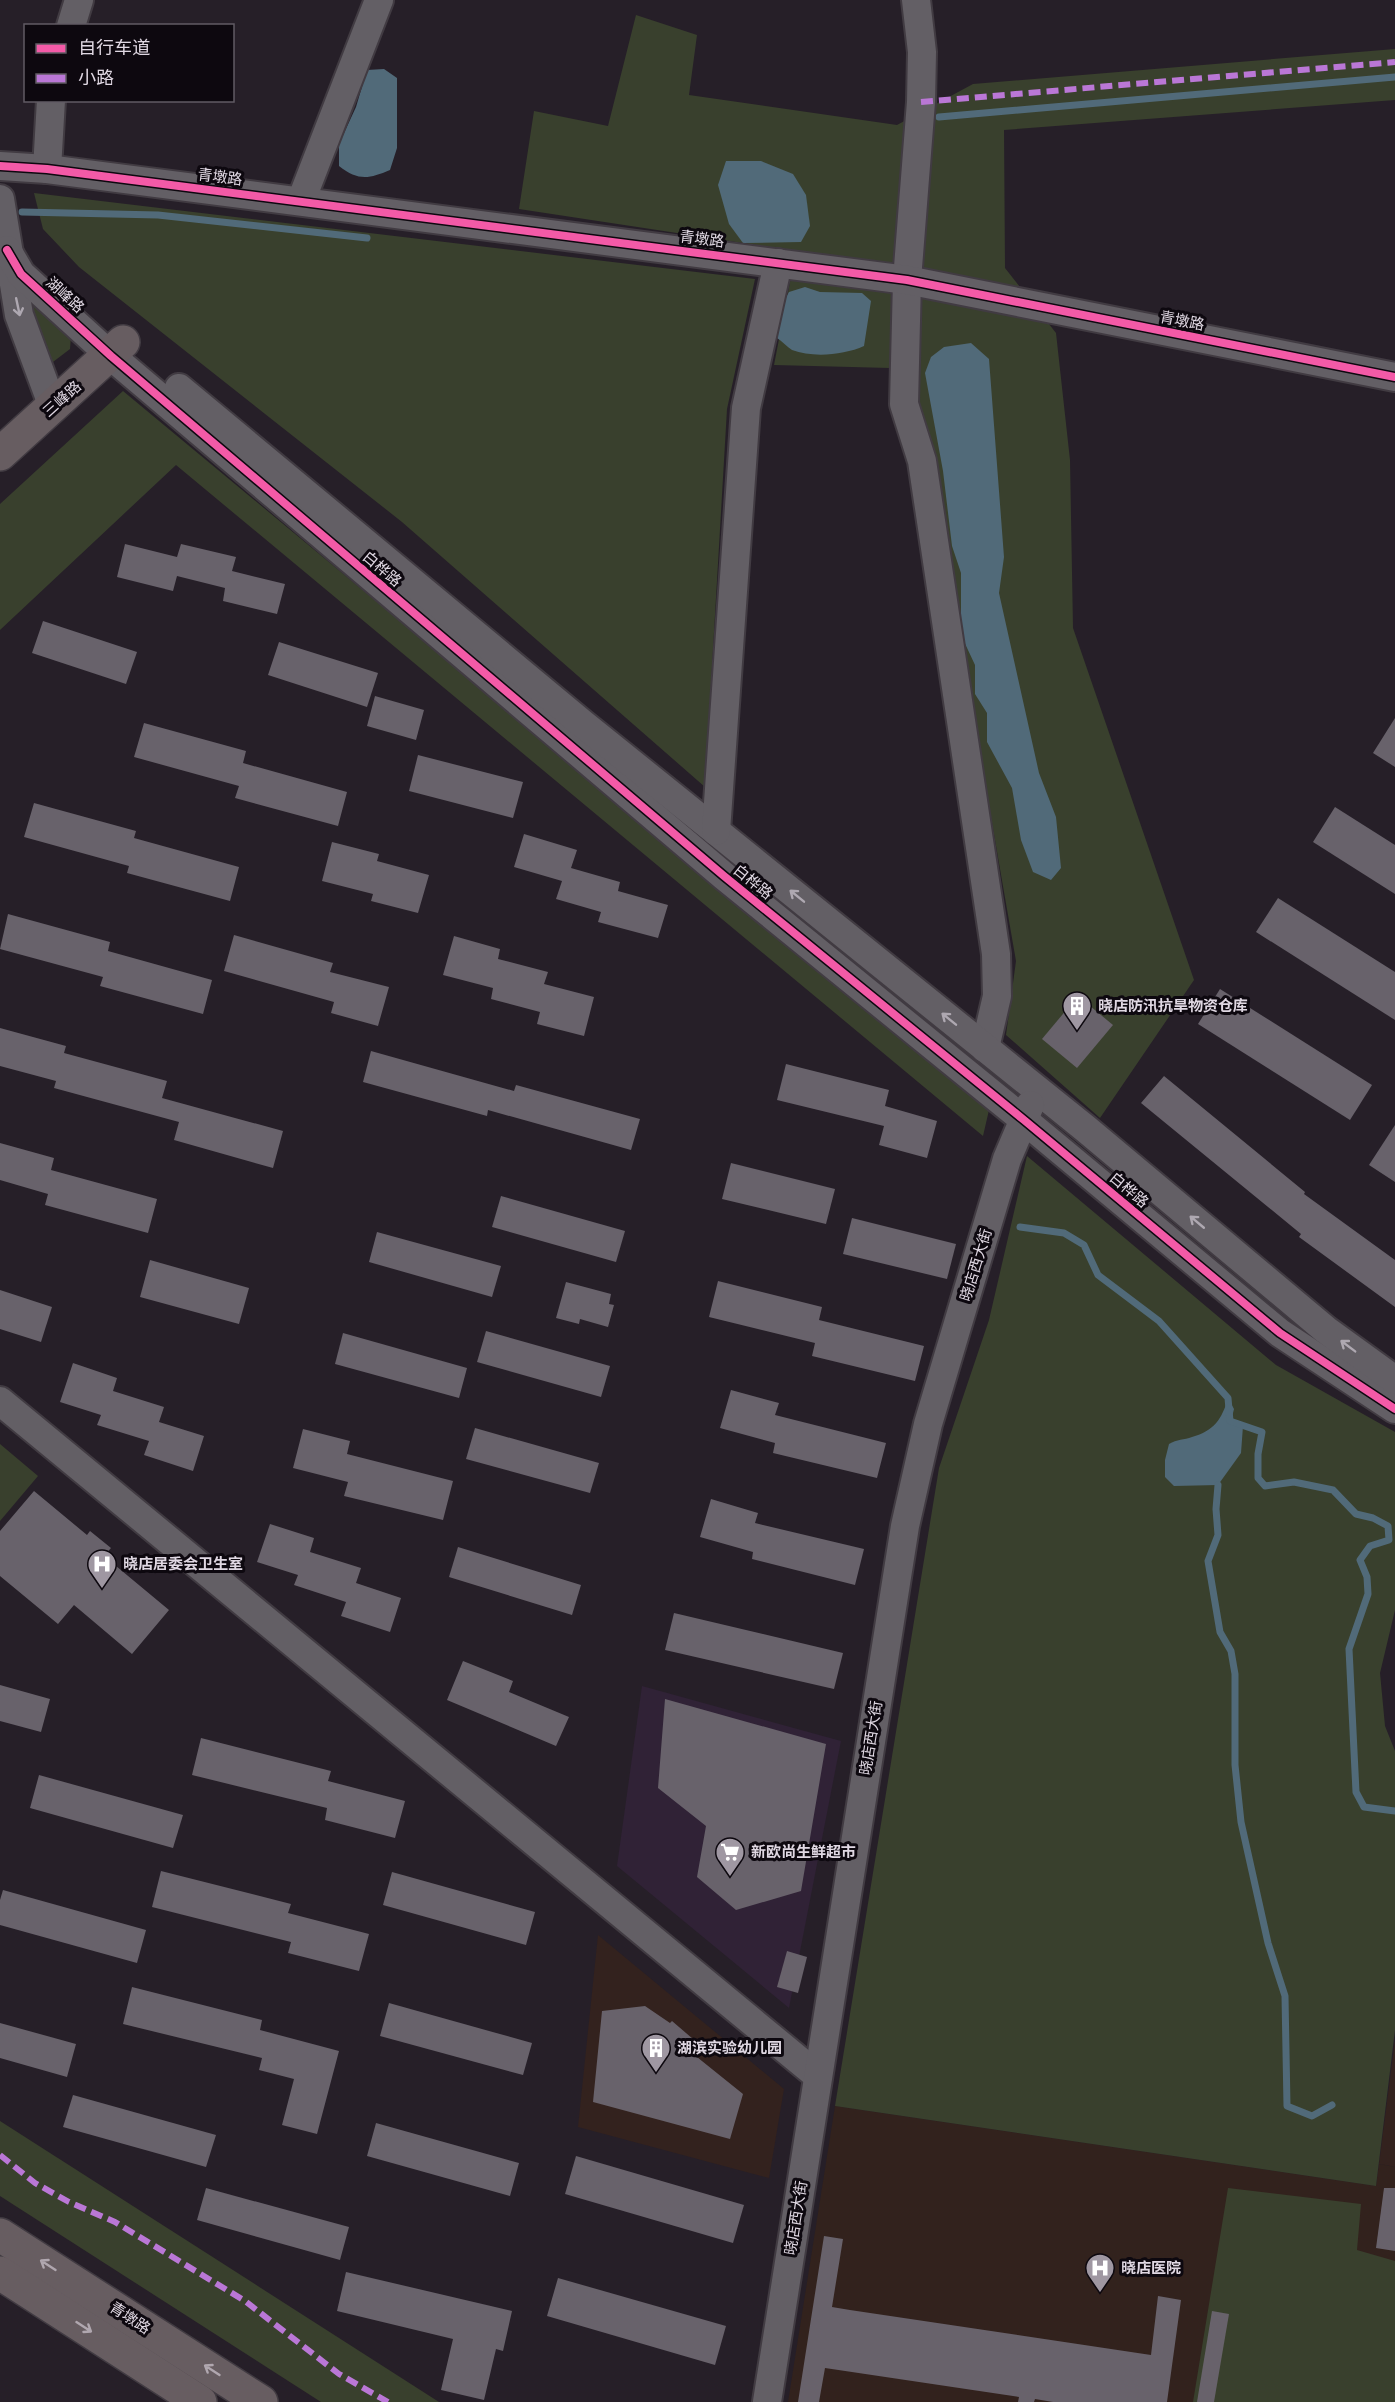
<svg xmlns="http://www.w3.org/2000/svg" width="1395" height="2402" viewBox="0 0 1395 2402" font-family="Inter,'Noto Sans SC',sans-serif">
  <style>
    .built { fill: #302236 }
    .education { fill: #33221e }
    .medical { fill: #32221d }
    .green { fill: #39402d }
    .water { fill: #516a79 }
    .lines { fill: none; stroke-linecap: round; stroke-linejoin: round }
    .stream { stroke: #516a79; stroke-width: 7 }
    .building { fill: #68626b }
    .minor-casing { stroke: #413b42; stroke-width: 32 }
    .major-casing { stroke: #413b42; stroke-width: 36 }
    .minor { stroke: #635f65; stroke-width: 28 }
    .major { stroke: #675d61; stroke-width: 33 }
    .quiet { stroke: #ba77d6; stroke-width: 6; stroke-dasharray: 12 6; stroke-linecap: butt }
    .cycleway-casing { stroke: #0d080f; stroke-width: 11 }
    .cycleway { stroke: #f35aa7; stroke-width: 8 }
    .oneway { stroke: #aea8b1 }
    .oneway2 { stroke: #b0a7af }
    .labels { text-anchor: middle; stroke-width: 6; stroke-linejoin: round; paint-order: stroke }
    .street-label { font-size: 15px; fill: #e0d8e3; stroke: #0d080f }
    .poi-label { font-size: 15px; font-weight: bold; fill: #e0d8e3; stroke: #0d080f; text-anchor: start }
  </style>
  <rect width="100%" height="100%" fill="#261f28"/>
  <polygon class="built" points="642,1686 841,1741 789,2008 617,1866"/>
  <g class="education">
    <polygon points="598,1935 784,2089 769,2178 578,2127"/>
    <polygon points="1395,2040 1395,2167 1379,2164"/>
  </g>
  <polygon class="medical" points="835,2106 1376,2186 1379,2164 1395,2167 1395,2402 788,2402"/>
  <g class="green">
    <polygon points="636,15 697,35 689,95 897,125 973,84 1395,49 1395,100 1004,130 1005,268 1056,333 1070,460 1073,628 1194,980 1100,1118 1006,1035 1016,961 916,385 920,358 890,368 774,365 796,251 519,209 534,111 608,126"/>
    <polygon points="34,193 755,279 727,409 705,787 402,522 79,267 43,229"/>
    <polygon points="23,288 71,336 70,349 49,365"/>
    <polygon points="123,391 989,1110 983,1136 176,465 0,630 0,504"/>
    <polygon points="1027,1156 1276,1365 1395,1432 1395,1610 1380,1673 1385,1726 1395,1751 1395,2030 1376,2186 835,2106 939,1468 989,1320"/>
    <polygon points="0,1444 38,1476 0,1521"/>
    <polygon points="0,2121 439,2402 321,2402 0,2196"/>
    <polygon points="1228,2188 1361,2204 1357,2250 1395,2261 1395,2402 1193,2402"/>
  </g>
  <g class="water">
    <path d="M 384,69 L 397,78 L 397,148 L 390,170 C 369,179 358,181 339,166 L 339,144 L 356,107 L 367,70 Z"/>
    <polygon points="726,161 761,161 793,174 806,195 810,226 801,242 743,243 729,224 718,185"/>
    <path d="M 805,287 L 820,292 L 862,293 L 871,301 L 864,346 C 844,355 813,358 792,350 C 787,347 782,341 777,338 C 777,321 781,306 789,292 Z"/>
    <polygon points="971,343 989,359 1004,557 999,593 1039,773 1056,817 1061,868 1051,880 1033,872 1021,840 1012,788 987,742 987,713 975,694 975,665 961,635 961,573 952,546 943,471 925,373 931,357 944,347"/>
    <path d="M 1228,1398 L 1234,1409 L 1231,1421 L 1243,1426 L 1241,1453 L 1218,1485 L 1174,1486 L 1165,1477 L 1165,1460 L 1169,1444 C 1177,1439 1184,1440 1192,1437 C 1214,1431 1222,1419 1228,1398 Z"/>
  </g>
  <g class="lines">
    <g class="stream">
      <polyline points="939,117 1395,77"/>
      <polyline points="22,212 158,215 367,238"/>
      <polyline points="1020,1227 1064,1233 1084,1245 1098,1275 1159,1321 1228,1398 1230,1421 1262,1432 1258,1454 1258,1478 1265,1486 1294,1482 1333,1490 1356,1514 1373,1518 1388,1526 1389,1540 1370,1546 1360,1560 1367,1577 1368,1594 1349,1649 1356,1792 1364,1807 1395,1811"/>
      <polyline points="1218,1485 1216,1509 1218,1535 1208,1561 1220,1632 1231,1651 1235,1674 1235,1765 1241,1822 1268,1943 1285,1996 1287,2106 1312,2116 1332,2105"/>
    </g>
  </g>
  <g class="building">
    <polygon points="125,544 177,557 181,544 236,557 232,571 285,584 277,614 223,601 225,588 177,576 173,591 117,577"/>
    <polygon points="43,621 137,652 126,684 32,653"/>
    <polygon points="279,642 378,673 367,707 268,675"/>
    <polygon points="375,696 424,710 416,740 367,726"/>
    <polygon points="1395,718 1395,767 1373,753"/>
    <polygon points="144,723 246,751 243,763 347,792 338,826 235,798 239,786 134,757"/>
    <polygon points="418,755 523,782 513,818 409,791"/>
    <polygon points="34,803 136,831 134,838 239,867 230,901 127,873 129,866 24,837"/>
    <polygon points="1335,807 1395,845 1395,894 1313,842"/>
    <polygon points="524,834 577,850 571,868 620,882 618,891 668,905 658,938 598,922 601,912 556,899 562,881 514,867"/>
    <polygon points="332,842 379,854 377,861 429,875 418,913 371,901 373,894 322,881"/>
    <polygon points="1278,898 1395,972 1395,1020 1256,932"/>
    <polygon points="8,914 110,942 108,951 212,980 203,1014 100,986 103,977 0,949"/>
    <polygon points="234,935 333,963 330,972 389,987 378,1026 331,1013 334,1002 224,971"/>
    <polygon points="454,936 500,949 498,959 548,972 544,984 594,997 584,1036 537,1024 540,1012 491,999 493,988 443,975"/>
    <polygon points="1220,989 1372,1085 1350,1120 1198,1024"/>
    <polygon points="1078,996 1113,1025 1077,1068 1042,1039"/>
    <polygon points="0,1028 66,1046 64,1053 167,1081 162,1098 283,1131 273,1168 174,1140 179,1122 54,1088 56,1081 0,1066"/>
    <polygon points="371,1051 514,1091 516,1085 640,1119 631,1150 488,1110 487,1116 363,1082"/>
    <polygon points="786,1064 889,1090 885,1106 937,1121 927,1158 879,1145 884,1126 777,1100"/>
    <polygon points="1164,1076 1305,1192 1304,1194 1395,1260 1395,1307 1299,1237 1301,1234 1141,1103"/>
    <polygon points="1395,1125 1395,1182 1369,1165"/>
    <polygon points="0,1143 54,1158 51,1170 157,1199 148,1233 45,1205 48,1194 0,1180"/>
    <polygon points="731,1163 835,1189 826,1224 722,1199"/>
    <polygon points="501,1196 625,1231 616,1262 492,1227"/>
    <polygon points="852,1218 956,1244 947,1279 843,1254"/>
    <polygon points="377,1232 501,1266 492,1297 369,1262"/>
    <polygon points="150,1260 249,1288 239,1324 140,1297"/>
    <polygon points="718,1281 822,1307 819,1320 924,1346 915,1381 812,1356 815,1343 709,1317"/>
    <polygon points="566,1282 611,1294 609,1304 614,1305 608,1327 580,1319 579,1324 556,1318"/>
    <polygon points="0,1290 52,1307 41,1342 0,1329"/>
    <polygon points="486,1331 610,1366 601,1397 477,1362"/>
    <polygon points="343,1333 467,1368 459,1398 335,1364"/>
    <polygon points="73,1363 117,1378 113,1391 164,1407 159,1422 204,1436 193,1471 144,1455 149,1441 97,1425 101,1415 60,1402"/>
    <polygon points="731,1390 779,1403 775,1415 886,1443 877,1478 773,1453 775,1443 720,1428"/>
    <polygon points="475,1428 599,1463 590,1493 466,1459"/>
    <polygon points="303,1429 350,1441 347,1454 453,1481 443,1520 344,1496 348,1482 293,1468"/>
    <polygon points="34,1491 87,1535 90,1531 111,1548 104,1556 169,1610 132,1654 74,1605 58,1624 0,1576 0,1531"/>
    <polygon points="711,1499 758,1513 755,1523 864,1549 855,1585 752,1559 753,1552 700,1537"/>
    <polygon points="270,1524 314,1538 310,1552 361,1568 356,1583 401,1598 390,1632 341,1616 346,1602 294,1585 298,1575 257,1562"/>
    <polygon points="458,1547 581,1585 572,1615 449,1577"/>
    <polygon points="674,1613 843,1653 834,1689 665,1650"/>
    <polygon points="463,1661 513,1681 509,1692 569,1717 556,1746 447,1700"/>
    <polygon points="0,1685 50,1699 41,1732 0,1721"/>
    <polygon points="665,1699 826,1744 801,1891 736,1910 697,1877 706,1826 658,1788"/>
    <polygon points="201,1738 331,1771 328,1781 405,1801 395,1838 325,1820 327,1808 192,1775"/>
    <polygon points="39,1775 183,1815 173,1848 30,1808"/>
    <polygon points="161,1871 291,1904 288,1913 369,1934 359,1971 288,1953 291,1942 152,1907"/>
    <polygon points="392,1872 535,1912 526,1945 383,1905"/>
    <polygon points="3,1890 146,1930 137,1963 0,1925 0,1900"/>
    <polygon points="787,1951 807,1957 798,1993 777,1987"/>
    <polygon points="132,1987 262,2020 260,2030 339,2051 317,2134 282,2125 294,2079 259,2070 262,2058 123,2024"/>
    <polygon points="389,2003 532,2043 523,2075 380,2036"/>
    <polygon points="645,2006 670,2023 672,2021 700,2045 692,2053 743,2094 730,2139 593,2102 602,2011"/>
    <polygon points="0,2023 76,2044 67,2077 0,2058"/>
    <polygon points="73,2095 216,2135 206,2167 63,2127"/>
    <polygon points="376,2123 519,2163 510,2196 367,2156"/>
    <polygon points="576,2156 744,2205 733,2243 565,2194"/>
    <polygon points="206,2188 349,2227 340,2260 197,2220"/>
    <polygon points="1384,2188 1395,2188 1395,2251 1376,2248"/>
    <polygon points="824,2236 843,2239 832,2307 850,2310 1151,2355 1158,2296 1181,2300 1167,2402 1053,2402 1035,2399 1034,2402 1018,2402 1019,2397 825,2368 819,2402 798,2402"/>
    <polygon points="346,2272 512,2311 503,2351 496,2349 484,2400 441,2390 453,2339 337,2311"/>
    <polygon points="558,2278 726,2326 715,2365 547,2316"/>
    <polygon points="1212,2311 1229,2314 1214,2402 1197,2402"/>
  </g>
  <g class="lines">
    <g class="minor-casing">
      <g id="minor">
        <polyline points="916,0 922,52 921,102 907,280 904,404 922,461 996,954 997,996 985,1048"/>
        <polyline points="71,26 79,0"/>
        <polyline points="0,166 47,169 907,280 1395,377"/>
        <polyline points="47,169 51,100"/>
        <polyline points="0,199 19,315 53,407"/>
        <polyline points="301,201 379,0"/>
        <polyline points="7,250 21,274 111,356 724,876 1024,1120 1280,1333 1395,1409"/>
        <polyline points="179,388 583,724 1086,1129 1326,1330 1395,1380"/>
        <polyline points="716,831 746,408 778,263"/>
        <polyline points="0,1401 818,2076"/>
        <polyline points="767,2402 905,1526 928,1424 1007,1159 1030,1105"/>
      </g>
    </g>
    <g class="major-casing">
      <g id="major">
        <polyline points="0,454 123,342"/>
        <polyline points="0,2235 261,2402"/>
        <polyline points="0,2273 200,2402"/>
      </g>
    </g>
    <use href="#minor" class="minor"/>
    <use href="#major" class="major"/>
    <g class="quiet">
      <polyline points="921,102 1395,62"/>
      <polyline points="0,2155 35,2183 69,2202 115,2222 245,2301 339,2374 388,2402"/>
    </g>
    <g class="cycleway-casing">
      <g id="cycleway">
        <polyline points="0,166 47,169 907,280 1395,377"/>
        <polyline points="7,250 21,274 111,356 724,876 1024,1120 1280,1333 1395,1409"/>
      </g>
    </g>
    <use href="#cycleway" class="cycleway"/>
  </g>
  <defs><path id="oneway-shaft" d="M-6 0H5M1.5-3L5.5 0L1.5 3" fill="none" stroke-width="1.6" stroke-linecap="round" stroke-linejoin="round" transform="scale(1.5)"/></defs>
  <g class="oneway">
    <use href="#oneway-shaft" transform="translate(18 307) rotate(78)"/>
    <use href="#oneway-shaft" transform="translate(797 896) rotate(-141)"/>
    <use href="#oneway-shaft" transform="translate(949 1019) rotate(-141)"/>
    <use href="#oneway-shaft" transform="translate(1197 1222) rotate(-140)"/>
    <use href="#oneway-shaft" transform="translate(1348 1346) rotate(-143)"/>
  </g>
  <g class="oneway2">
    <use href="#oneway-shaft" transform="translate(48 2265) rotate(-147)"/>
    <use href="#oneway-shaft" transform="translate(84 2327) rotate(33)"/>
    <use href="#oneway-shaft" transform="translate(212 2370) rotate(-147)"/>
  </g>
  <defs>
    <g id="building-pin" transform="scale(1.5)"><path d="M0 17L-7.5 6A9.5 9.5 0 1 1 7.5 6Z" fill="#9f97a2" stroke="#0d080f"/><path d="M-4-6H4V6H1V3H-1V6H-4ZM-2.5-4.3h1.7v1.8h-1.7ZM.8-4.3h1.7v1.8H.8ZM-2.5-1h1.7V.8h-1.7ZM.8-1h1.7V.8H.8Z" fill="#fff"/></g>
    <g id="hospital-pin" transform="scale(1.5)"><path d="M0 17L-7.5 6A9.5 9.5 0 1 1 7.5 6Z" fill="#9f97a2" stroke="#0d080f"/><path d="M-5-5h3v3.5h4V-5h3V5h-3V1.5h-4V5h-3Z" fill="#fff"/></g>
    <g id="supermarket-pin" transform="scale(1.5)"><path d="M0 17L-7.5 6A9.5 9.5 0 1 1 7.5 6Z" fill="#9f97a2" stroke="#0d080f"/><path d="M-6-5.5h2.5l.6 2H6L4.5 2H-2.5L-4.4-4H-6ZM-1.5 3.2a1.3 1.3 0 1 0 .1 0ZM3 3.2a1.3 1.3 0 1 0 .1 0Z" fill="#fff"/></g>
  </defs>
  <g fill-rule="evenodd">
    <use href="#building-pin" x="1077" y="1006"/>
    <use href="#hospital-pin" x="102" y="1564"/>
    <use href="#supermarket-pin" x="730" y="1852"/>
    <use href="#building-pin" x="656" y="2048"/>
    <use href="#hospital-pin" x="1100" y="2268"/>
  </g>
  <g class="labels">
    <g class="street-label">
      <text transform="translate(220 177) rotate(7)" y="5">青墩路</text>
      <text transform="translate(702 239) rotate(7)" y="5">青墩路</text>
      <text transform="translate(65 295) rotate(42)" y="5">湖峰路</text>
      <text transform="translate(1182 321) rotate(11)" y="5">青墩路</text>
      <text transform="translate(62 399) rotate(-42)" y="5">三峰路</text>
      <text transform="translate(382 569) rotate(40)" y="5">白桦路</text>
      <text transform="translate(753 882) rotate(39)" y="5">白桦路</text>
      <text transform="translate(1129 1190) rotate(40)" y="5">白桦路</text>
      <text transform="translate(976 1265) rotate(-73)" y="5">晓店西大街</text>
      <text transform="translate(871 1738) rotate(-81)" y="5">晓店西大街</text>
      <text transform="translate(796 2218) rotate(-81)" y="5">晓店西大街</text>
      <text transform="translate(130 2318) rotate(33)" y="5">青墩路</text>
    </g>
    <g class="poi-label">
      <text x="1098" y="1011">晓店防汛抗旱物资仓库</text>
      <text x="123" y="1569">晓店居委会卫生室</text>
      <text x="751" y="1857">新欧尚生鲜超市</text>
      <text x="677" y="2053">湖滨实验幼儿园</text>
      <text x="1121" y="2273">晓店医院</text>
    </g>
  </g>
  <rect x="24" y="24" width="210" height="78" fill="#0d080f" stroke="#615b64" stroke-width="1.5"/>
  <rect x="36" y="44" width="30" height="9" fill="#f35aa7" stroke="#615b64" stroke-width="1.5"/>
  <text x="78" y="54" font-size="18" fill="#e0d8e3">自行车道</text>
  <rect x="36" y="74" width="30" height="9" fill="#ba77d6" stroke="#615b64" stroke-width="1.5"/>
  <text x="78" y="84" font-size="18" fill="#e0d8e3">小路</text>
</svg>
